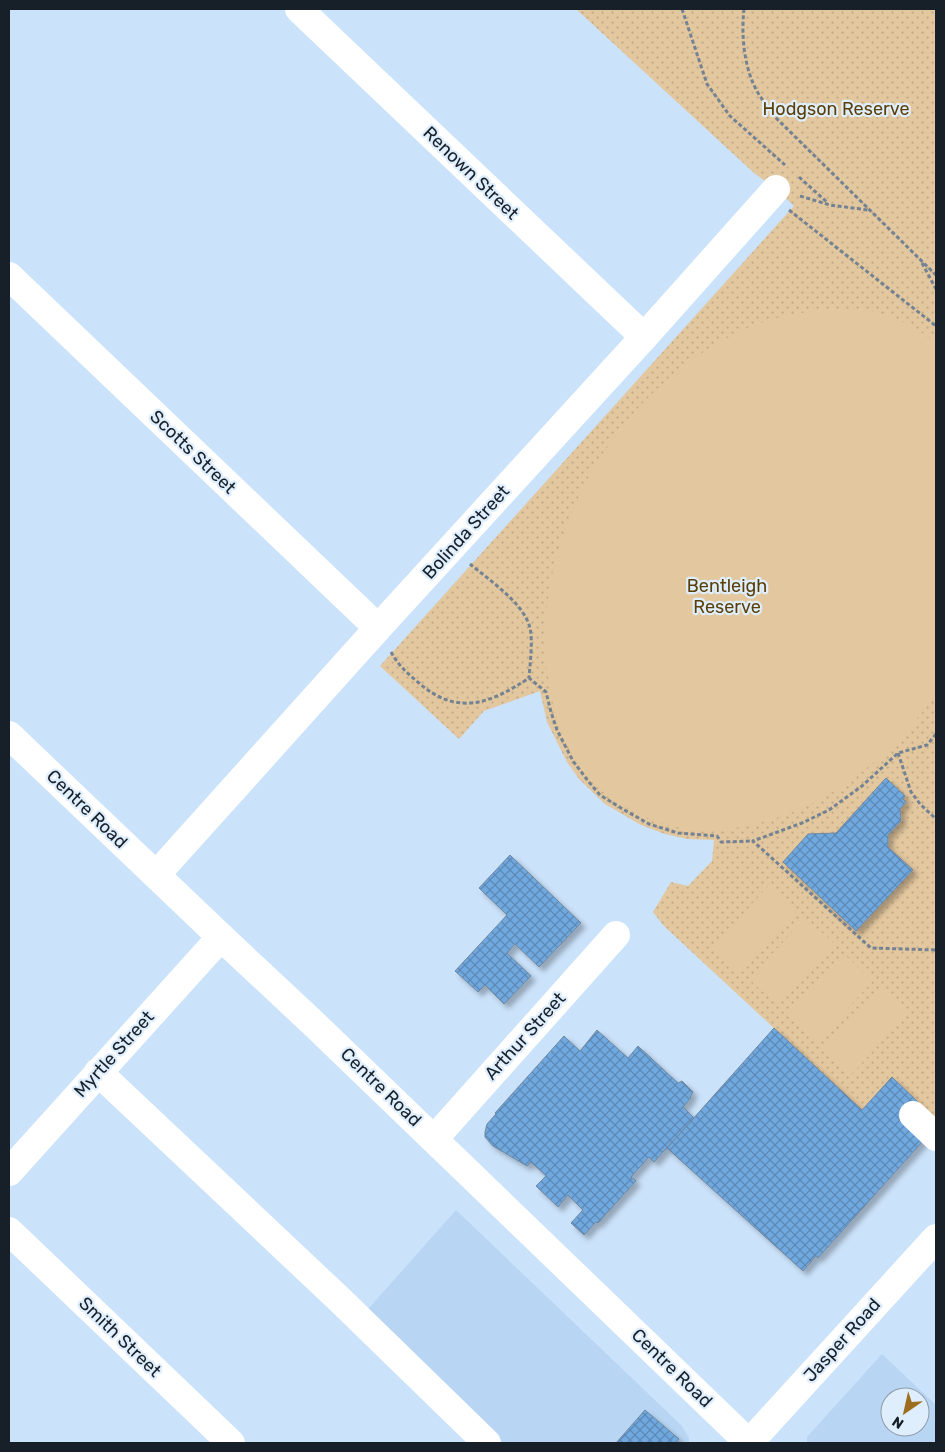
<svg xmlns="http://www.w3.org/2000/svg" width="945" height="1452" viewBox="0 0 945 1452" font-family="Rubik,sans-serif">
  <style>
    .built { fill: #b8d6f4; fill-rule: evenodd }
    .park { fill: url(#park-dots) }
    .pitch { fill: #e3c79e }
    .building { fill: url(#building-cross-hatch); stroke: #71879d; filter: url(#shadow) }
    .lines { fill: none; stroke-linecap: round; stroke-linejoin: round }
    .path { stroke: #738393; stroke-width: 3; stroke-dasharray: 4 2.5; stroke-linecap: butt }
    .minor { stroke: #fff; stroke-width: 28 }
    .major { stroke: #fff; stroke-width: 28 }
    .labels { text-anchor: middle; stroke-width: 4.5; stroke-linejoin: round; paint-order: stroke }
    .park-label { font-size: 18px; fill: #5b3e06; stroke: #dfeefd }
    .street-label { font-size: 18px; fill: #171f28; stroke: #dfeefd }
  </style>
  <defs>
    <pattern id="park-dots" width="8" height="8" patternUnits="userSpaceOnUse" patternTransform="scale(1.25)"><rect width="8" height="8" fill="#e3c79e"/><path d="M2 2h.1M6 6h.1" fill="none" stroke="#c2aa88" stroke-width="1.8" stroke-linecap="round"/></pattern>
    <pattern id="building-cross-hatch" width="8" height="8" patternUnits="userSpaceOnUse" patternTransform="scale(1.25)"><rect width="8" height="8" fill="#70a9df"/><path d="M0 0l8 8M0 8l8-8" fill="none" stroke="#5b89b5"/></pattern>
    <filter id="shadow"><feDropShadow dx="4.5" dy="4.5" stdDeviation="2.5" flood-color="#0004"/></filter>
  </defs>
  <rect width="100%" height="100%" fill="#cae2fa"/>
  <g class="built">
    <polygon points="456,1210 682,1426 689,1438 689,1443 494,1443 361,1317"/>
    <path d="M 882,1354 L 936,1405 L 936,1443 L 807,1443 L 807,1437 ZM 890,1397 L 920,1397 L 920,1427 L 890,1427 Z"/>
  </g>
  <polygon class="park" points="576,9 936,9 936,1119 892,1077 862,1110 664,926 653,912 671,882 688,886 712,861 714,840 687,839 665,834 641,825 605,804 579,779 567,762 547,722 540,691 484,711 459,739 380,666 794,206 776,189 754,173"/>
  <g class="pitch">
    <path d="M 827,309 C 836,309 846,309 855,309 C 884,311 914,325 936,343 L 936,694 C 893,756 825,810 750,825 C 704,835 666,831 626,807 C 615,800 605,794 596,786 C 570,760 554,719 549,684 C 526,541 616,387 747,328 C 772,317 800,313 827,309 Z"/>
    <polygon points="769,885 798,911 741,973 713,947"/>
    <polygon points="805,918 834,943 777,1005 749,979"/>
    <polygon points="845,955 873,981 817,1042 788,1016"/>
    <polygon points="880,987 908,1012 852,1074 823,1048"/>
  </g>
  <g class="building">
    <polygon points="886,778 905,796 903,799 906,802 900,809 901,821 888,835 888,847 913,870 856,931 783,862 808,834 836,833"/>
    <polygon points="510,855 581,923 539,967 515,944 507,953 531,976 504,1004 485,985 478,992 455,971 507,915 479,888"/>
    <polygon points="774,1028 862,1110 892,1077 920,1104 924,1140 818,1258 816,1256 803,1271 667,1148"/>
    <polygon points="597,1030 628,1058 638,1046 678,1083 682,1081 693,1092 690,1097 691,1098 683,1107 694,1118 654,1162 649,1157 631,1177 636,1181 598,1223 596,1222 584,1235 571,1223 583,1210 568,1195 558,1207 536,1186 546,1176 531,1162 527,1166 493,1146 485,1137 485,1132 487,1124 496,1114 495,1113 564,1036 580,1051"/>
    <polygon points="645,1410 679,1439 675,1443 616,1443"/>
  </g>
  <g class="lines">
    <g class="path">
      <polyline points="682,9 707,84 730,116 785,165"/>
      <path d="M 744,9 C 741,36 744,69 758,93 C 763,101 769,108 774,116 L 936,275"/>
      <polyline points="799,177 828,203"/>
      <polyline points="800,196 830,205 868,210"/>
      <polyline points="789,210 936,326"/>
      <polyline points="922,263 936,289"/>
      <path d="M 470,564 C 489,580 524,603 530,628 C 533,642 530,663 529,678"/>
      <path d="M 391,652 C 398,665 408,674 419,683 C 458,717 491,703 529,678 L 546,692 L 551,712 L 557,730 L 573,761 L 588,781 L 600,795 L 621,808 L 649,824 L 678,833 L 717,836 L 721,842 L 753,841"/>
      <polyline points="936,734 927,745 898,753 862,786 829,810 802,823 753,841 871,948 936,950"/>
      <polyline points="898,753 911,792 920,804 936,819"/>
    </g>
    <g class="minor">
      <polyline points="299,9 644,337"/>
      <polyline points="9,276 378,628"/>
      <polyline points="156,875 378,628 644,337 776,189"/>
      <polyline points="98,1072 340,1300 487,1443"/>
      <polyline points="913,1115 936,1137"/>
      <polyline points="434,1139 616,935"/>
      <polyline points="9,1172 221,937"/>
      <polyline points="9,1231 231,1443"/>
    </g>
    <g class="major">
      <polyline points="9,735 221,937 314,1024 749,1443"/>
      <polyline points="749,1443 936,1238"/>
    </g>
  </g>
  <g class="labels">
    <g class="park-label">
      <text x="836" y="115">Hodgson Reserve</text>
      <text x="727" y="592">Bentleigh<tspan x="727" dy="21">Reserve</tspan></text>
    </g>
    <g class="street-label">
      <text transform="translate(471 173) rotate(44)" y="6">Renown Street</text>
      <text transform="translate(193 452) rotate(44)" y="6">Scotts Street</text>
      <text transform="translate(466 532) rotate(-48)" y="6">Bolinda Street</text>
      <text transform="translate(87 809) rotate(44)" y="6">Centre Road</text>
      <text transform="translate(525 1036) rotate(-48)" y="6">Arthur Street</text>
      <text transform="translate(114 1054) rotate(-48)" y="6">Myrtle Street</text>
      <text transform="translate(381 1087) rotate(44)" y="6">Centre Road</text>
      <text transform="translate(120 1337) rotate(44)" y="6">Smith Street</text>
      <text transform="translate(842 1340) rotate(-48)" y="6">Jasper Road</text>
      <text transform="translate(672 1368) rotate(44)" y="6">Centre Road</text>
    </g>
  </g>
  <rect width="945" height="1452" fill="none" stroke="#171f28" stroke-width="20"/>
  <g transform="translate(905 1412) rotate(214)"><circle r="24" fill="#dfeefd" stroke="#8f9ba8"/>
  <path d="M0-4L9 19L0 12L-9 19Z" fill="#9c6e1f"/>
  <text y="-8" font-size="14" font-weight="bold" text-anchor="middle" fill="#171f28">N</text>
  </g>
</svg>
